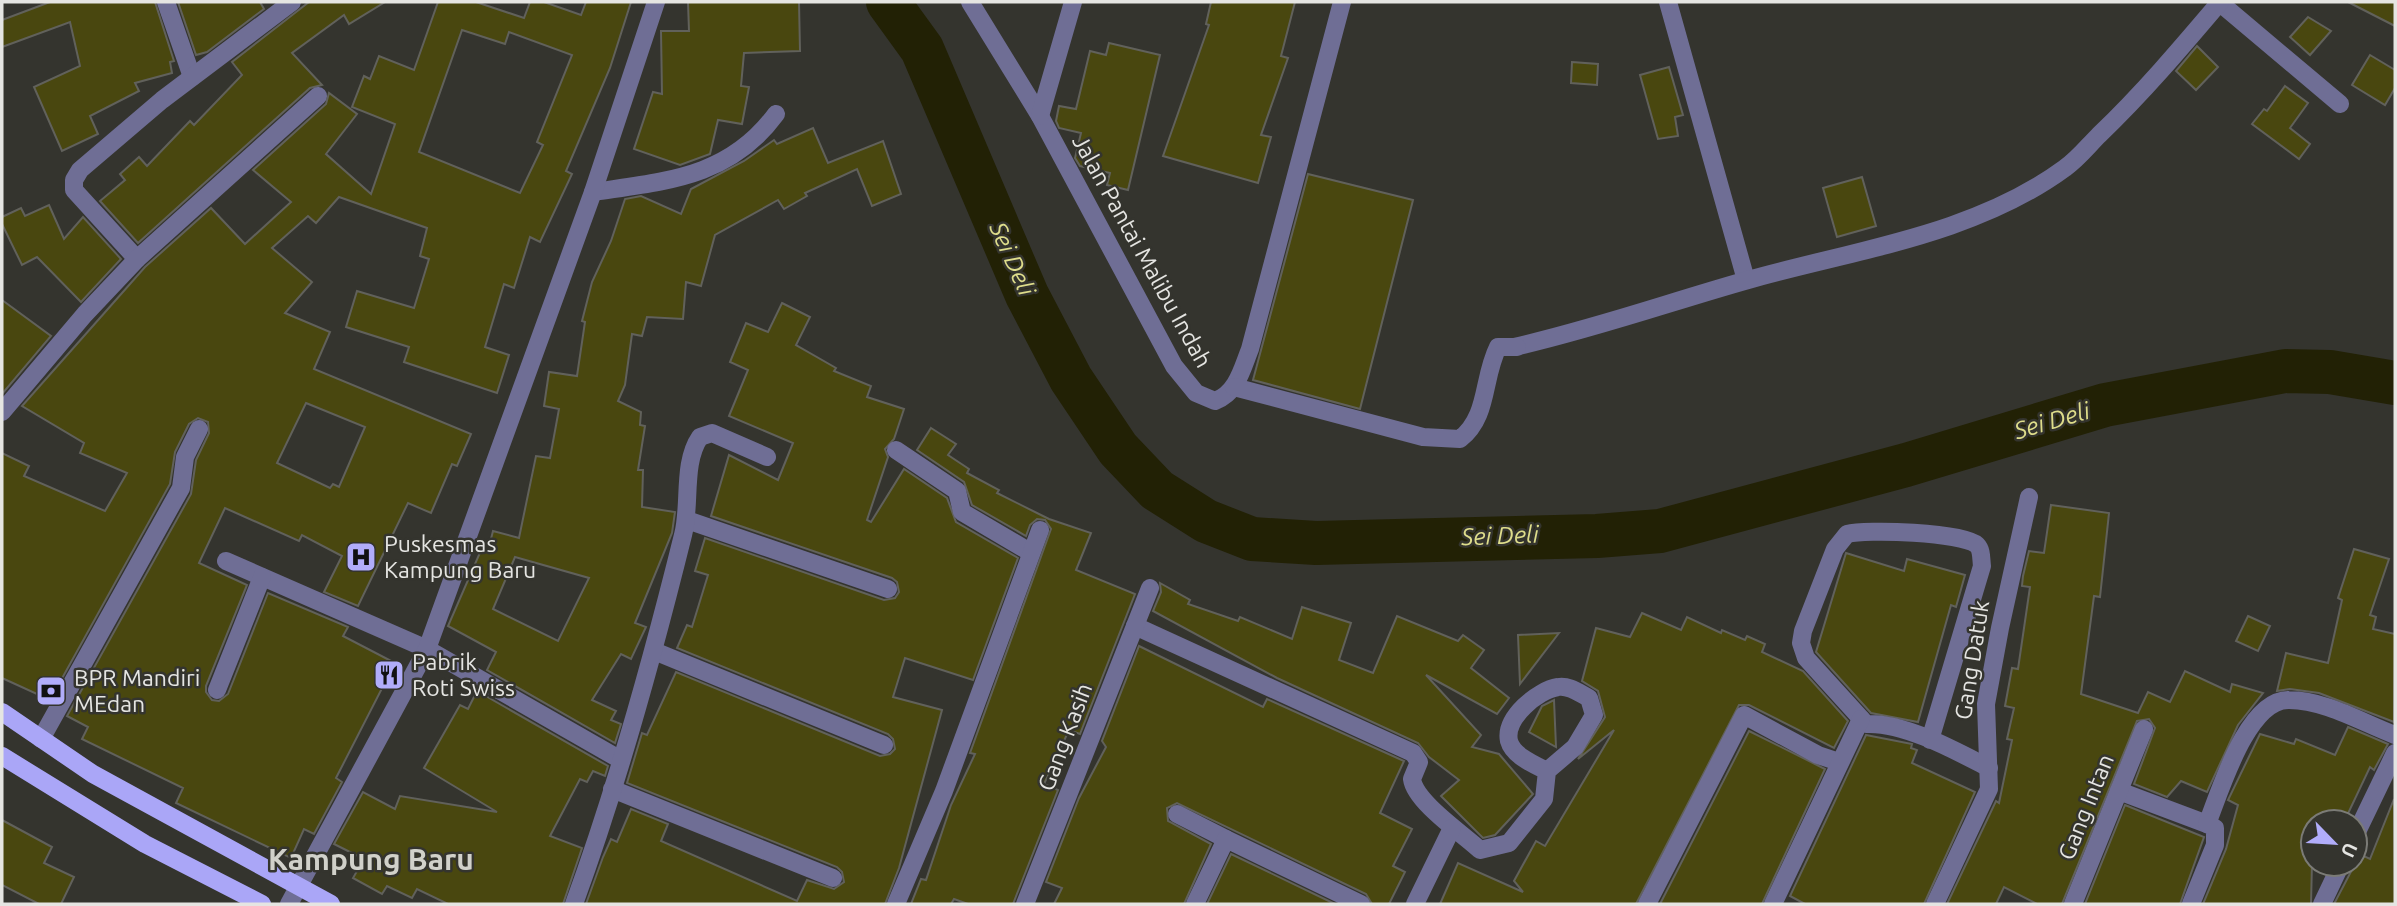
<svg xmlns="http://www.w3.org/2000/svg" width="2397" height="906" viewBox="0 0 2397 906" font-family="Ubuntu,sans-serif">
  <style>
    .lines { fill: none; stroke-linecap: round; stroke-linejoin: round }
    .river { stroke: #222105; stroke-width: 44 }
    .building { fill: #49470f; stroke: #61615b; stroke-width: 2; fill-rule: evenodd }
    .minor { stroke: #6f6e95; stroke-width: 18 }
    .major { stroke: #aaa6f7; stroke-width: 18 }
    .labels { text-anchor: middle; stroke-width: 5; stroke-linejoin: round; paint-order: stroke }
    .street-label { font-size: 23px; fill: #e5e5e2; stroke: #34342e }
    .poi-label { font-size: 23px; fill: #e5e5e2; stroke: #34342e; text-anchor: start }
    .water-label { font-size: 24px; font-style: italic; fill: #dedd8b; stroke: #34342e }
    .district-label { font-size: 30px; font-weight: bold; fill: #d1d1ca; stroke: #34342e }
  </style>
  <rect width="100%" height="100%" fill="#34342e"/>
  <g class="lines">
    <polyline class="river" points="888,2 922,49 1027,295 1071,379 1118,449 1157,490 1206,521 1252,539 1316,543 1597,536 1660,531 1906,465 2105,405 2285,371 2330,372 2395,383"/>
  </g>
  <g class="building">
    <polygon points="50,2 155,2 174,61 170,62 172,73 135,83 139,91 90,116 98,134 62,151 34,87 80,66 70,22 2,47 2,20"/>
    <polygon points="178,2 260,2 264,9 207,52 196,55"/>
    <polygon points="309,2 385,2 349,24 344,15 292,53 322,85 310,88 138,243 100,201 125,180 120,174 139,157 147,166 190,121 194,125 242,75 232,62"/>
    <path d="M 438,2 L 476,2 L 524,18 L 530,2 L 544,2 L 581,15 L 586,2 L 631,2 L 610,68 L 566,171 L 572,174 L 540,242 L 530,237 L 514,288 L 504,284 L 485,347 L 509,355 L 497,393 L 404,362 L 409,347 L 346,327 L 357,291 L 414,308 L 429,259 L 420,256 L 427,228 L 339,197 L 316,223 L 308,216 L 272,248 L 312,282 L 285,313 L 330,332 L 314,369 L 471,434 L 457,466 L 452,464 L 431,513 L 408,503 L 358,606 L 324,592 L 342,556 L 302,535 L 299,541 L 225,508 L 199,563 L 247,585 L 206,686 L 206,692 L 212,700 L 219,701 L 228,694 L 268,593 L 348,627 L 343,636 L 395,663 L 336,778 L 342,782 L 314,834 L 304,829 L 291,858 L 176,803 L 183,788 L 82,739 L 88,727 L 67,716 L 191,494 L 196,460 L 209,433 L 208,422 L 198,418 L 189,424 L 175,452 L 170,484 L 50,700 L 2,678 L 2,453 L 29,466 L 24,476 L 105,511 L 127,473 L 80,453 L 84,443 L 22,406 L 145,267 L 211,208 L 245,244 L 291,202 L 253,170 L 326,104 L 329,93 L 357,114 L 326,154 L 371,194 L 395,124 L 352,107 L 364,76 L 370,79 L 379,56 L 414,70 ZM 462,30 L 505,44 L 509,32 L 572,55 L 537,142 L 543,145 L 520,193 L 419,152 ZM 306,403 L 365,427 L 339,487 L 333,484 L 330,488 L 277,463 Z"/>
    <polygon points="688,2 799,2 800,51 744,53 741,86 749,87 742,124 718,120 710,154 680,165 634,149 653,92 662,94 661,31 689,31"/>
    <polygon points="1211,2 1295,2 1281,56 1288,58 1261,135 1271,137 1258,183 1163,156 1209,25 1206,24"/>
    <polygon points="2348,2 2395,2 2395,26"/>
    <polygon points="2308,17 2331,31 2310,55 2290,37"/>
    <polygon points="1109,43 1160,55 1128,190 1107,185 1110,173 1080,166 1075,158 1081,133 1059,128 1056,121 1059,106 1076,109 1090,51 1106,55"/>
    <polygon points="2197,46 2218,67 2196,90 2176,71"/>
    <polygon points="2370,55 2395,70 2395,88 2385,105 2352,85"/>
    <polygon points="1572,62 1598,64 1597,85 1571,83"/>
    <polygon points="1669,67 1683,115 1675,117 1678,136 1658,139 1640,75"/>
    <polygon points="2285,86 2308,103 2290,128 2310,144 2299,159 2252,124 2264,109 2267,111"/>
    <path d="M 813,128 L 828,163 L 883,141 L 901,194 L 872,206 L 857,169 L 805,193 L 807,196 L 784,209 L 778,200 L 715,235 L 701,286 L 686,282 L 683,319 L 647,317 L 642,336 L 632,334 L 625,385 L 618,401 L 641,412 L 640,425 L 645,426 L 638,470 L 643,470 L 642,507 L 675,512 L 672,533 L 635,623 L 646,627 L 631,659 L 621,654 L 592,700 L 616,711 L 611,720 L 621,724 L 615,743 L 487,670 L 496,652 L 448,626 L 485,541 L 490,543 L 493,531 L 519,538 L 536,456 L 550,458 L 559,409 L 544,406 L 549,372 L 577,376 L 585,322 L 582,321 L 592,282 L 611,241 L 625,199 L 641,196 L 681,214 L 691,189 L 744,161 L 774,140 L 777,144 ZM 515,557 L 589,578 L 558,641 L 493,609 Z"/>
    <polygon points="1308,174 1413,200 1360,409 1253,380"/>
    <polygon points="1862,177 1876,226 1837,237 1823,188"/>
    <polygon points="49,205 64,239 83,217 121,259 81,302 37,257 22,265 2,224 2,217 21,208 25,216"/>
    <polygon points="2,300 51,336 2,394"/>
    <polygon points="782,303 810,317 796,345 836,368 834,371 871,386 867,397 904,409 894,439 885,449 888,457 867,520 871,522 904,469 947,498 956,522 1018,558 973,680 905,658 893,697 942,710 899,868 885,904 586,904 603,857 611,839 617,842 631,809 668,824 661,841 797,901 807,880 834,889 844,882 842,872 837,867 627,783 642,733 647,735 676,672 880,756 890,754 895,749 893,739 888,734 677,648 687,625 692,627 708,575 695,571 705,538 884,600 895,598 899,592 897,582 892,578 711,516 729,455 778,480 793,443 729,416 748,370 730,362 746,323 768,332"/>
    <polygon points="931,428 956,444 948,455 969,469 967,473 999,490 997,493 1049,519 1091,533 1076,570 1135,594 1080,734 1069,730 1044,784 1058,790 1013,904 968,904 954,899 951,904 911,904 921,879 926,880 951,805 975,754 970,753 1051,529 1045,520 1037,519 1030,525 1026,536 972,505 964,482 917,450"/>
    <polygon points="2051,505 2109,513 2100,597 2094,596 2081,694 2138,713 2148,692 2170,702 2185,671 2230,692 2232,684 2263,693 2238,725 2207,792 2181,781 2167,797 2134,784 2155,728 2149,719 2137,721 2062,904 2037,904 2004,887 1996,904 1947,904 1996,801 1999,803 2012,740 2007,739 2014,708 2005,706 2012,668 2018,669 2030,587 2022,586 2023,576 2029,551 2044,553"/>
    <polygon points="2354,549 2389,559 2370,615 2376,617 2373,629 2395,634 2394,722 2319,693 2290,689 2277,691 2286,653 2328,663 2342,600 2338,598"/>
    <polygon points="1846,553 1904,571 1907,559 1965,575 1956,607 1951,605 1918,722 1871,713 1816,652"/>
    <polygon points="1160,583 1190,600 1188,604 1238,621 1240,617 1292,639 1302,607 1351,623 1339,660 1373,673 1397,616 1458,641 1463,635 1484,650 1471,668 1509,698 1497,714 1426,675 1481,735 1472,747 1499,754 1533,794 1495,835 1483,838 1441,796 1459,780 1429,757 1418,743 1277,678 1153,611 1161,592"/>
    <polygon points="1642,613 1681,630 1687,617 1721,633 1722,630 1745,640 1747,636 1765,644 1762,652 1803,671 1848,721 1834,748 1749,705 1739,705 1636,904 1440,904 1458,863 1523,892 1514,881 1536,841 1545,846 1614,730 1578,759 1605,717 1598,691 1582,681 1596,628 1630,637"/>
    <polygon points="2248,616 2270,626 2258,651 2236,641"/>
    <polygon points="1559,633 1520,684 1518,635"/>
    <polygon points="1139,646 1263,707 1267,699 1404,761 1380,813 1412,829 1393,866 1405,872 1389,904 1372,904 1366,894 1177,803 1167,808 1168,821 1211,844 1184,904 1054,904 1062,888 1046,882 1079,798 1106,747 1102,741"/>
    <polygon points="477,691 608,766 605,776 593,771 587,782 580,779 550,836 582,848 563,904 448,904 417,889 412,898 387,886 382,894 353,878 364,859 334,844 363,792 395,809 400,796 497,812 424,768 460,705 468,709"/>
    <polygon points="1554,700 1556,747 1529,732 1542,706"/>
    <polygon points="2348,727 2388,744 2374,770 2370,767 2344,822 2313,822 2311,904 2203,904 2226,849 2238,805 2228,800 2260,734 2294,744 2296,739 2335,755"/>
    <polygon points="1749,731 1825,769 1762,904 1660,904"/>
    <polygon points="1866,735 1912,744 1911,748 1917,750 1912,763 1975,792 1924,904 1805,904 1790,896"/>
    <polygon points="2394,799 2395,904 2334,904 2355,864 2355,852 2370,859"/>
    <polygon points="2125,805 2204,837 2180,904 2085,904"/>
    <polygon points="2,820 52,847 44,863 74,877 61,904 39,904 2,885"/>
    <polygon points="1231,854 1335,904 1207,904"/>
  </g>
  <g class="lines">
    <g class="minor">
      <polyline points="166,2 192,77"/>
      <path d="M 970,2 L 1040,116 L 1174,366 L 1196,393 L 1215,401 C 1237,393 1242,369 1250,349 L 1342,2"/>
      <polyline points="1668,2 1746,280"/>
      <polyline points="2219,2 2340,104"/>
      <polyline points="1040,116 1073,2"/>
      <path d="M 593,192 C 666,181 729,178 776,114"/>
      <polyline points="137,259 74,190 74,180 80,170 162,100 292,2"/>
      <path d="M 1514,347 C 1594,329 1670,302 1748,280 C 1854,250 1974,235 2065,168 C 2078,159 2088,146 2099,135 C 2142,94 2181,48 2220,2"/>
      <path d="M 1234,387 L 1423,437 L 1460,439 C 1489,416 1482,379 1498,347 L 1517,347"/>
      <polyline points="2,412 85,314 137,259 318,96"/>
      <polyline points="896,450 957,491 962,512 1030,552"/>
      <polyline points="687,520 888,589"/>
      <polyline points="226,561 427,649 621,760"/>
      <path d="M 1135,626 L 1413,753 L 1419,762 L 1412,779 C 1415,802 1463,834 1480,850 L 1509,843 L 1544,799 L 1547,771 C 1535,765 1513,756 1509,741 C 1504,718 1538,690 1558,687 C 1569,685 1579,693 1589,698 L 1594,715 L 1575,747 L 1547,771"/>
      <polyline points="654,651 884,745"/>
      <polyline points="217,690 262,577"/>
      <polyline points="41,739 181,488 185,457 199,429"/>
      <path d="M 1930,740 L 1982,566 C 1981,559 1982,550 1977,545 C 1962,532 1866,529 1847,534 L 1835,549 L 1803,631 L 1801,643 L 1806,658 L 1866,724 C 1904,722 1956,751 1989,768"/>
      <polyline points="612,789 833,878"/>
      <polyline points="2119,791 2207,824"/>
      <polyline points="1177,814 1226,839"/>
      <polyline points="2355,836 2395,753"/>
      <polyline points="289,904 427,649 593,192 656,2"/>
      <path d="M 574,904 C 618,784 652,660 683,535 C 691,505 682,463 700,437 L 712,433 L 767,457"/>
      <polyline points="896,904 944,791 1040,530"/>
      <polyline points="1025,904 1150,588"/>
      <polyline points="1195,904 1226,839 1361,904"/>
      <polyline points="1415,904 1452,828"/>
      <polyline points="1647,904 1744,715 1818,755 1839,762"/>
      <polyline points="1773,904 1861,719"/>
      <polyline points="1935,904 1989,789 1986,704 2000,628 2029,497"/>
      <polyline points="2073,904 2144,729"/>
      <path d="M 2191,904 L 2215,845 L 2215,828 L 2207,824 C 2220,792 2247,699 2289,700 C 2325,700 2363,723 2395,735"/>
      <polyline points="2322,904 2341,864"/>
    </g>
    <g class="major">
      <polyline points="2,712 93,774 331,904"/>
      <polyline points="2,756 145,844 262,904"/>
    </g>
  </g>
  <defs>
    <g id="hospital-square" transform="scale(1.575)"><rect x="-9" y="-9" width="18" height="18" rx="4" fill="#b1adfa" stroke="#34342e"/><path d="M-5-5h3v3.5h4V-5h3V5h-3V1.5h-4V5h-3Z" fill="#111"/></g>
    <g id="restaurant-square" transform="scale(1.575)"><rect x="-9" y="-9" width="18" height="18" rx="4" fill="#b1adfa" stroke="#34342e"/><path d="M-5-6h1v4h1v-4h1v4h1v-4h1v5L-1.5 .5V6h-2V.5L-5-1ZM5-6V6H3V1.5H1.5Q1.5-4 5-6Z" fill="#111"/></g>
    <g id="bank-square" transform="scale(1.575)"><rect x="-9" y="-9" width="18" height="18" rx="4" fill="#b1adfa" stroke="#34342e"/><path d="M-6-4H6V4H-6ZM0-2.3a2.3 2.3 0 1 0 0 4.6a2.3 2.3 0 1 0 0-4.6Z" fill="#111"/></g>
  </defs>
  <g fill-rule="evenodd">
    <use href="#hospital-square" x="361" y="557"/>
    <use href="#restaurant-square" x="389" y="675"/>
    <use href="#bank-square" x="51" y="691"/>
  </g>
  <g class="labels">
    <g class="street-label">
      <text transform="translate(1142 251) rotate(61)" y="8">Jalan Pantai Malibu Indah</text>
      <text transform="translate(1972 660) rotate(-81)" y="8">Gang Datuk</text>
      <text transform="translate(1065 737) rotate(-69)" y="8">Gang Kasih</text>
      <text transform="translate(2086 807) rotate(-68)" y="8">Gang Intan</text>
    </g>
    <g class="poi-label">
      <text x="384" y="552">Puskesmas<tspan x="384" dy="26">Kampung Baru</tspan></text>
      <text x="412" y="670">Pabrik<tspan x="412" dy="26">Roti Swiss</tspan></text>
      <text x="74" y="686">BPR Mandiri<tspan x="74" dy="26">MEdan</tspan></text>
    </g>
    <g class="water-label">
      <text transform="translate(1012 259) rotate(66)" y="8">Sei Deli</text>
      <text transform="translate(2052 421) rotate(-16)" y="8">Sei Deli</text>
      <text transform="translate(1500 536) rotate(-2)" y="8">Sei Deli</text>
    </g>
    <g class="district-label">
      <text x="371" y="870">Kampung Baru</text>
    </g>
  </g>
  <rect width="2397" height="906" fill="none" stroke="#e5e5e2" stroke-width="7"/>
  <g transform="translate(2334 843) rotate(115)"><circle r="33" fill="#34342e" stroke="#7b7b76" stroke-width="2"/>
  <path d="M0-5L12 26L0 18L-12 26Z" fill="#b1adfa"/>
  <text y="-10" font-size="19" font-weight="bold" text-anchor="middle" fill="#e5e5e2">U</text>
  </g>
</svg>
